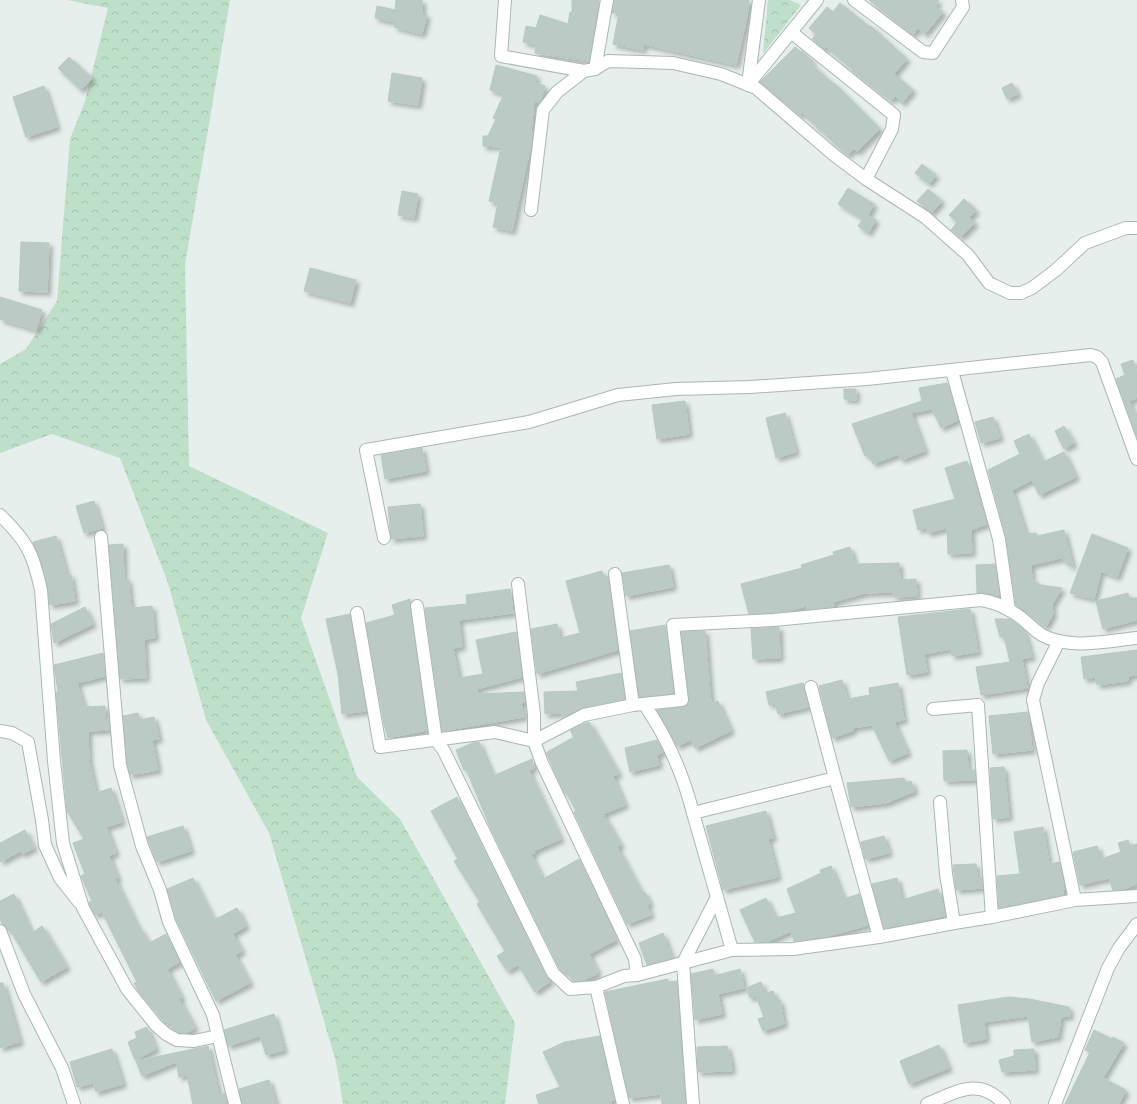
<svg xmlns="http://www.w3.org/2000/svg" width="1137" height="1104" viewBox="0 0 1137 1104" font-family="'Asap Condensed',sans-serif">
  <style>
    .forest { fill: url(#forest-crowns) }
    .building { fill: #bbcac4; stroke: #b8c9c2; filter: url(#shadow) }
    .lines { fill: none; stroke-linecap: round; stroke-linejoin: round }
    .minor-casing { stroke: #a8b8b2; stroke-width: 14 }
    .minor { stroke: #fff; stroke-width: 12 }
  </style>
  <defs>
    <pattern id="forest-crowns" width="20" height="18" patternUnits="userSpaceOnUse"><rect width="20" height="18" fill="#bfe0c8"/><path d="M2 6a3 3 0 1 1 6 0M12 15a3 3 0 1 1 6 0" fill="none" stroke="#a4c1ad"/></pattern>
    <filter id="shadow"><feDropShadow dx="3.5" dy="3.5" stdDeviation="2" flood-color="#0004"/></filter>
  </defs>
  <rect width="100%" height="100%" fill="#e6efeb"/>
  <g class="forest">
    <polygon points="67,0 230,0 185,265 189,466 328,533 301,618 357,777 400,819 515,1023 505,1104 343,1104 336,1062 269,833 206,720 168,583 120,458 52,434 0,453 0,364 26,349 57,301 70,139 85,101 108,8"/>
    <polygon points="768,0 790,0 801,5 763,54"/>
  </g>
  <g class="building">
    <polygon points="396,0 422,0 422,14 427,15 422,34 394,27 395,22 375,18 377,6 395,10"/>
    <polygon points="572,0 599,0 589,61 535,53 536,45 523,42 526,26 536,28 540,15 568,24 570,12 572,12"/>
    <polygon points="614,0 749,0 747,17 736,65 643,44 643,50 613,44 619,13 612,13"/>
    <polygon points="869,0 939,0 935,6 943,12 925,34 918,28 913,35"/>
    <polygon points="840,3 870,27 871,26 907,59 894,74 913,90 902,103 895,96 891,101 852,71 853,70 826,47 824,49 812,39 816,34 809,28 827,7 833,12"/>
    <polygon points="795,47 801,52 802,51 813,62 811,63 833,84 834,83 880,129 857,152 854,149 847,155 802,113 799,115 760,82"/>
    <polygon points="69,57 92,78 81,90 58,68"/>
    <polygon points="496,65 537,76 535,83 545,86 541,100 539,103 534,101 531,131 533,132 531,144 512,231 493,227 498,203 489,201 501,147 483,146 483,136 488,136 496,119 493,118 504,94 490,90"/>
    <polygon points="392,73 422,78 418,105 388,101"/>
    <polygon points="1012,83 1018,94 1007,99 1002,88"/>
    <polygon points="44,86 57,127 26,137 13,97"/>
    <polygon points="922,164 936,175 929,184 915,173"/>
    <polygon points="848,188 874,204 868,215 876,220 868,233 858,226 863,219 838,204"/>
    <polygon points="928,189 942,201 931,213 917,201"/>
    <polygon points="402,191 418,194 414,218 398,215"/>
    <polygon points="964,199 976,210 969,218 975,223 961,237 951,230 957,222 949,215"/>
    <polygon points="21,242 49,243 47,292 19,291"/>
    <polygon points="310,268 356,280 350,303 304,291"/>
    <polygon points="0,297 42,310 36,330 0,319"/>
    <polygon points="1133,360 1137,373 1137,398 1129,401 1137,419 1137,437 1116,379 1125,375 1121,364"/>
    <polygon points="947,383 958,420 941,428 932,409 911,413 925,451 901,460 899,454 873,464 869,455 865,456 852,424 922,401 919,388"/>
    <polygon points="844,389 856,389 856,400 844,399"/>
    <polygon points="685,401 689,434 657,439 652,405"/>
    <polygon points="785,413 796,452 776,458 766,418"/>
    <polygon points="993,417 1000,438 981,443 975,422"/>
    <polygon points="1064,426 1074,443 1064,449 1055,431"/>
    <polygon points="1029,434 1043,462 1064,452 1076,477 1039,495 1032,480 1012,490 1026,534 1036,533 1037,536 1064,530 1073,568 1061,558 1031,565 1032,580 1041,585 1062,588 1052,605 1053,614 1046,627 1016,605 1006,537 988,470 1020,454 1014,441"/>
    <polygon points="422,448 426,471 385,479 381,455"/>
    <polygon points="967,461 974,477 987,524 971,530 972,553 948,554 947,528 928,533 926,528 918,530 913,510 955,499 945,468"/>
    <polygon points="94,501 102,528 84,533 76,506"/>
    <polygon points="420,504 423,536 391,539 388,507"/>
    <polygon points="1092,534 1128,548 1117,577 1101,571 1094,599 1070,593"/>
    <polygon points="56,536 67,575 71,575 75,601 50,605 45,576 33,542"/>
    <polygon points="123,544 124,580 128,579 131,608 152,606 155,638 144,639 146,678 120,679 109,545"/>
    <polygon points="850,547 855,564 899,563 900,580 916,579 917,596 894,597 894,592 865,593 833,602 834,606 830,607 807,609 806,606 789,611 749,614 741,584 802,568 801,565 834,555 833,552"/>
    <polygon points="995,564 999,595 977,593 976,565"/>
    <polygon points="669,565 673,587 626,596 622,573"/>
    <polygon points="602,571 604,577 608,576 618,650 537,674 531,629 557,624 560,638 580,633 566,581"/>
    <polygon points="510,589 513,613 459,620 462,647 453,648 459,678 483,674 476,640 516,632 522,677 477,689 478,694 524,692 525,702 521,703 524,717 442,731 425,608 467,604 466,595"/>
    <polygon points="1128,593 1129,598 1137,598 1137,620 1103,629 1096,601"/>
    <polygon points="410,599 427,730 388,738 384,724 366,623 395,615 392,605"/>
    <polygon points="85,607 93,624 54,643 51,624"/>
    <polygon points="970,609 978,652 952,656 951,649 924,654 927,672 907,675 898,617"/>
    <polygon points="350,614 366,711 342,714 338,674 326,619"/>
    <polygon points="995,619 1010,619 1024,630 1032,657 1022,659 1027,688 981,695 976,667 1010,662 1004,636 1000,637"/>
    <polygon points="665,625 674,693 639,697 630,631"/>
    <polygon points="779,627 780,658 753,659 751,629"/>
    <polygon points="705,631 711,704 718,701 731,731 695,748 691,740 677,746 657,710 683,707 689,703 681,632"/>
    <polygon points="1137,650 1137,675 1128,676 1128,681 1097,685 1096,677 1084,679 1081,657"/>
    <polygon points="103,653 105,676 77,683 84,707 105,706 105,720 109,719 110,730 88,731 89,761 96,793 111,788 122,822 106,827 116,853 109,856 118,878 115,879 139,929 140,928 149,943 166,934 180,962 167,969 182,998 179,999 195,1028 187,1033 179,1033 173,1029 170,1023 166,1024 139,992 134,983 137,982 102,912 95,915 90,905 89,902 92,901 81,876 85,874 73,843 84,839 67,811 56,692 58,692 54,665"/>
    <polygon points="621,673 625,699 582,708 563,717 561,713 545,714 544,692 578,691 576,682"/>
    <polygon points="842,680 847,699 870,695 869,688 898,683 904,720 894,722 908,753 889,761 872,725 852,728 853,731 832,738 819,686"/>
    <polygon points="803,683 808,707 778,714 775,703 769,705 766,692"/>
    <polygon points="1028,712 1032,750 993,754 989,716"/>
    <polygon points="138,713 140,720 154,717 159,739 152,740 158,770 130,775 127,764 123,716"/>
    <polygon points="589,722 619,774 613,776 625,805 603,814 621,845 617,847 642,893 645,892 650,904 647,905 651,915 627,924 574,812 576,811 566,792 564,793 547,754 547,752 574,737 570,730"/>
    <polygon points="657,740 663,752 657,755 659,765 630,772 625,748"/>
    <polygon points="475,742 479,742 493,776 532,759 534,768 529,771 561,839 534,851 535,853 531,855 543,879 579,859 616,940 589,954 597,970 597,974 584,980 573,981 567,971 564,973 559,968 490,827 466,769 464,770 456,750"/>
    <polygon points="967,750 968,770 975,770 975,780 944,781 943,751"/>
    <polygon points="1004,767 1009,817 993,819 990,768"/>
    <polygon points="904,778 906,783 911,781 915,791 886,803 851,807 847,783"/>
    <polygon points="457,797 546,976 551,981 535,992 518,965 507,971 497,956 505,951 477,904 480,902 454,861 458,859 431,811"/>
    <polygon points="766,811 773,838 768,839 778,877 723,890 706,826"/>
    <polygon points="183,826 191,851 157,862 147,837"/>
    <polygon points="1043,827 1049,864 1059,862 1065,889 1063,889 1063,895 999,908 997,876 1020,874 1014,832"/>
    <polygon points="25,830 34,848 22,854 21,851 0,862 0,843"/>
    <polygon points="884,836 889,853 865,859 861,842"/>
    <polygon points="1128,840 1130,846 1137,844 1137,884 1121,890 1113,890 1109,878 1080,885 1073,852 1097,846 1101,859 1121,852 1118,843"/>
    <polygon points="976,864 977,878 982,877 983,888 956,890 953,865"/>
    <polygon points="831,866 844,899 859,894 868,925 825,937 794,941 791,931 767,942 755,942 740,910 766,898 776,918 796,913 787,889 821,873 820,870"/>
    <polygon points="193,878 214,920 237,908 246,926 233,934 242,951 235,955 250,983 216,1001 176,919 167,889"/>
    <polygon points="897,878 902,900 938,889 945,916 884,928 872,884"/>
    <polygon points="14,894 32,933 42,926 67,967 41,982 10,930 8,931 0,920 0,901"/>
    <polygon points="663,933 672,958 647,965 639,943"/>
    <polygon points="713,969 714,976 740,969 744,988 718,994 722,1014 695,1020 691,974"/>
    <polygon points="668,979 668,982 677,981 685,1104 662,1104 661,1094 629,1098 605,992"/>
    <polygon points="761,982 765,993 750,998 746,988"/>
    <polygon points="0,983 3,983 20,1042 0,1048"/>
    <polygon points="773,991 777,1001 780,1000 784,1024 763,1031 758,1019 764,1017 756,996"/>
    <polygon points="1008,997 1029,999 1069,1007 1070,1016 1061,1017 1058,1037 1032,1042 1028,1016 984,1022 986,1039 964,1043 958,1005"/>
    <polygon points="274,1014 284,1050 266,1055 260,1036 228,1046 224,1030"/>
    <polygon points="147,1027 156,1049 135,1060 128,1042 137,1038 135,1032"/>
    <polygon points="1094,1030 1112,1039 1113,1037 1124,1043 1103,1078 1126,1090 1119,1104 1065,1104 1090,1052 1085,1050"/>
    <polygon points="600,1036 614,1100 611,1101 611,1104 539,1104 536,1095 560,1087 543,1052 565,1042"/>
    <polygon points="939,1045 949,1068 909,1084 900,1061"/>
    <polygon points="208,1046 219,1095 225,1093 227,1104 193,1104 187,1075 179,1077 176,1062 142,1076 136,1061"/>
    <polygon points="727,1046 731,1062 732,1071 698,1072 697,1047"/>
    <polygon points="112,1049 123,1084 96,1092 93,1083 77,1087 70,1062"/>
    <polygon points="1034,1049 1035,1070 1002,1072 999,1060 1014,1056 1014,1050"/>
    <polygon points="269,1080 276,1104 242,1104 239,1089"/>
  </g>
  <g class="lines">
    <g class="minor-casing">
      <g id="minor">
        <polyline points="505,0 501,56 584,71"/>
        <polyline points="854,0 923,52 933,53 963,7 962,0"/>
        <polyline points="791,32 894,115 892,129 866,179"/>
        <polyline points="595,69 607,0"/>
        <polyline points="748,84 759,0"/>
        <polyline points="748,85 817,0"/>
        <polyline points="531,210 543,110 557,92 584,71 595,69 608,61 673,63 721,74 756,88 834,155 866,179 925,217 968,255 989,283 1010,293 1021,293 1032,288 1056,270 1085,243 1126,228 1137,228"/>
        <polyline points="952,371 999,539 1009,610"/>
        <path d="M 0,515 C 27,541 33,553 41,590 L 54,761 L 63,843 L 83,908 L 127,989 L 156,1025 L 166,1034 L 177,1040 L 194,1041 L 218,1036"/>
        <polyline points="101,537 120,765 142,846 160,890 169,922 213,1015 235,1104"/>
        <polyline points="384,538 366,450 529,422 618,395 676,389 750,387 867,379 1091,355 1097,357 1102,362 1137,459"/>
        <polyline points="518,584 534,714 534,741 542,763 635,959 637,975 624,976 596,987 623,1104"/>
        <polyline points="417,606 436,740 444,751 553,973 570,989 596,987"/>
        <polyline points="357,613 380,747 495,732 534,741 584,715 633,705 615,574"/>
        <polyline points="1059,641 1038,683 1033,700 1075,900"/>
        <polyline points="811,687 835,778"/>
        <path d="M 644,704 C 667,737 683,774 693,813"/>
        <path d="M 633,705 L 682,700 L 673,625 L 774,620 L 981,600 C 996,602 1008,608 1020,617 C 1028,623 1034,630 1042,635 C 1070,650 1107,641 1137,638"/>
        <polyline points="933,709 978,705 992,917 1075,900 1137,896"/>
        <polyline points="0,731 12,733 28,742 42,820 45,845 60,878 79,902"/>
        <polyline points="940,802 946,874 954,923 992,917"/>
        <polyline points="0,931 24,994 62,1068 74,1104"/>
        <polyline points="732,950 793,949 879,937 954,923"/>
        <polyline points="637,975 732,950 717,897"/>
        <polyline points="693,1104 683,963 717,897 693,813 835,778 879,937"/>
        <path d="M 927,1104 C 956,1092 979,1076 1004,1104"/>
        <polyline points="1055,1104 1108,968 1119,948 1137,924"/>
      </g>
    </g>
    <use href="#minor" class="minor"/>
  </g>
</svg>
